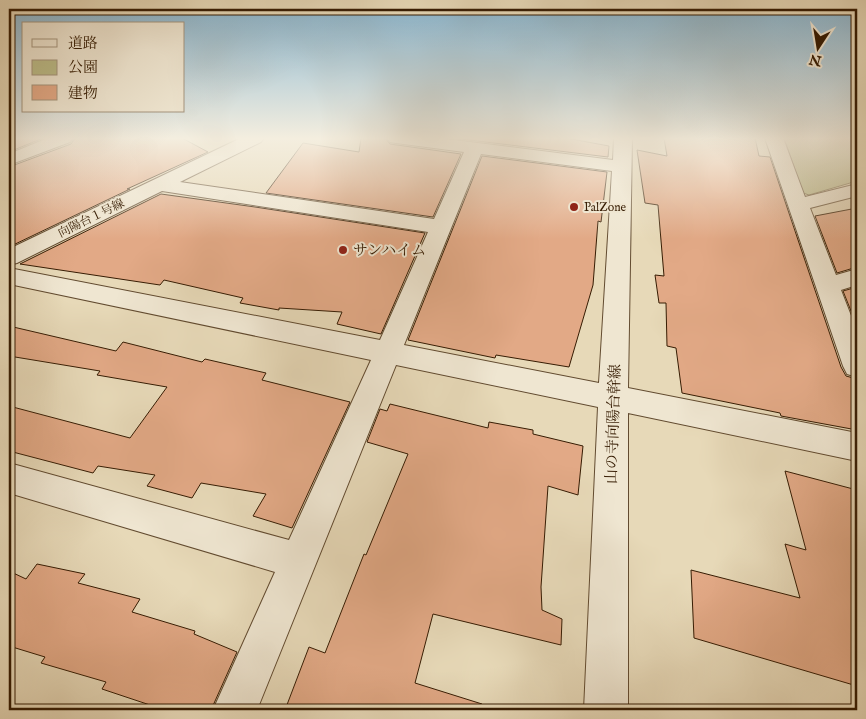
<svg xmlns="http://www.w3.org/2000/svg" width="866" height="719" viewBox="0 0 866 719" font-family="'IM FELL English','Noto Serif JP',serif">
  <style>
    .green { fill: #bcbd8a; stroke: #796c46 }
    .building { fill: #e2a986; stroke: #361c03 }
    .lines { fill: none; stroke-linecap: round; stroke-linejoin: round }
    .minor-casing { stroke: #624b30; stroke-width: 2 }
    .minor { fill: #efe6d1; fill-rule: evenodd }
    .poi-dot { fill: #8f2418; stroke: #efe6d1; stroke-width: 2 }
    .labels { text-anchor: middle; stroke-width: 4; stroke-linejoin: round; paint-order: stroke }
    .far-poi-label { font-size: 12px; fill: #361c03; stroke: #efe6d1; text-anchor: start }
    .far-street-label { font-size: 12px; fill: #361c03; stroke: #efe6d1 }
    .poi-label { font-size: 15px; fill: #361c03; stroke: #efe6d1; text-anchor: start }
    .street-label { font-size: 15px; fill: #361c03; stroke: #efe6d1 }
  </style>
  <rect width="100%" height="100%" fill="#e7d9b8"/>
  <filter id="stains"><feTurbulence type="fractalNoise" baseFrequency=".004" numOctaves="4"/><feColorMatrix values="0 0 0 0 .2 0 0 0 0 .09 0 0 0 0 .02 0 0 0 .5 -.17"/></filter>
  <radialGradient id="worn" r=".72"><stop offset=".6" stop-color="#630" stop-opacity="0"/><stop offset="1" stop-color="#630" stop-opacity=".3"/></radialGradient>
  <polygon class="green" points="784,138 857,138 857,181 809,195 803,193"/>
  <g class="building">
    <polygon points="9,138 43,138 9,152"/>
    <polygon points="75,138 182,138 208,152 127,189 130,189 9,247 9,167 71,144"/>
    <polygon points="361,138 385,138 390,144 461,154 433,217 266,193 303,143 359,152"/>
    <polygon points="453,138 566,138 609,146 608,157"/>
    <polygon points="664,138 755,138 759,156 770,157 841,367 846,376 857,379 857,430 781,416 780,413 682,393 676,348 667,346 666,303 659,303 655,275 664,276 658,205 645,203 637,150 667,156"/>
    <polygon points="482,156 607,172 601,222 598,221 593,285 569,367 496,355 495,358 408,340"/>
    <polygon points="161,194 255,207 425,233 381,334 337,324 342,312 279,308 279,310 240,303 243,298 164,280 160,285 20,264"/>
    <polygon points="857,208 857,267 837,273 815,216"/>
    <polygon points="857,287 857,326 843,291"/>
    <polygon points="9,326 116,351 123,342 202,362 205,359 266,373 262,380 350,402 292,528 253,516 266,494 201,483 192,498 147,486 155,475 98,466 93,473 9,451 9,406 130,438 167,387 97,375 100,371 9,356"/>
    <polygon points="390,404 488,428 489,422 533,430 533,434 583,446 578,495 548,486 541,587 542,610 562,619 561,645 433,614 415,683 482,704 481,710 285,710 309,647 325,653 364,554 366,555 408,454 367,442 380,409 387,411"/>
    <polygon points="785,471 857,490 857,686 694,638 691,570 800,598 785,544 806,550"/>
    <polygon points="37,564 85,574 78,583 140,599 132,612 195,631 194,634 237,652 211,710 165,710 102,689 106,682 41,663 45,657 9,646 9,571 26,579"/>
  </g>
  <g class="lines">
    <g class="minor-casing">
      <g id="minor">
        <polygon points="48,138 73,138 70,142 9,165 9,154"/>
        <path d="M 241,138 L 264,138 L 261,142 L 180,182 L 434,219 L 464,152 L 396,143 L 390,142 L 387,138 L 438,138 L 613,160 L 614,138 L 632,138 L 628,388 L 857,433 L 857,461 L 628,413 L 628,710 L 584,710 L 598,407 L 396,365 L 257,710 L 213,710 L 275,572 L 9,493 L 9,463 L 289,540 L 371,360 L 9,284 L 9,268 L 380,340 L 428,232 L 162,191 L 17,263 L 9,265 L 9,249 ZM 481,154 L 612,171 L 599,383 L 404,345 Z"/>
        <polygon points="765,138 783,138 805,197 857,184 857,196 810,208 836,275 857,269 857,285 841,290 857,331 857,377 847,374 843,366"/>
      </g>
    </g>
    <use href="#minor" class="minor"/>
  </g>
  <linearGradient id="sky" x2="0" y2="1"><stop stop-color="#87b6d2"/><stop offset="0.58" stop-color="#f4eedf"/><stop offset="1" stop-color="#f4eedf" stop-opacity="0"/></linearGradient>
  <rect width="866" height="239" fill="url(#sky)"/>
  <g class="poi-dot">
    <circle cx="574" cy="207" r="5"/>
    <circle cx="343" cy="250" r="5"/>
  </g>
  <g class="labels">
    <g class="far-poi-label">
      <text x="584" y="211">PalZone</text>
    </g>
    <g class="far-street-label">
      <text transform="translate(91 218) rotate(-26)" y="4">向陽台１号線</text>
    </g>
    <g class="poi-label">
      <text x="353" y="255">サンハイム</text>
    </g>
    <g class="street-label">
      <text transform="translate(613 424) rotate(-88)" y="5">山の寺向陽台幹線</text>
    </g>
  </g>
  <rect width="866" height="719" fill="none" stroke="#e7d9b8" stroke-width="30"/>
  <rect x="10" y="10" width="846" height="699" fill="none" stroke="#361c03" stroke-width="2.5"/>
  <rect x="15" y="15" width="836" height="689" fill="none" stroke="#361c03"/>
  <rect x="22" y="22" width="162" height="90" fill="#efe6d1" stroke="#a5957f"/>
  <rect x="32" y="39" width="25" height="8" fill="#efe6d1" stroke="#a5957f"/>
  <text x="68" y="48" font-size="15" fill="#361c03">道路</text>
  <rect x="32" y="60" width="25" height="15" fill="#bcbd8a" stroke="#a5957f"/>
  <text x="68" y="72" font-size="15" fill="#361c03">公園</text>
  <rect x="32" y="85" width="25" height="15" fill="#e2a986" stroke="#a5957f"/>
  <text x="68" y="98" font-size="15" fill="#361c03">建物</text>
  <g transform="translate(818 48) rotate(192)" stroke="#efe6d1" stroke-width="4" paint-order="stroke">
  <path d="M0-4L9 19L0 12L-9 19Z" fill="#361c03"/>
  <text y="-8" font-size="14" font-weight="bold" text-anchor="middle" fill="#361c03">N</text>
  </g>
  <rect width="100%" height="100%" filter="url(#stains)"/>
  <rect width="100%" height="100%" fill="url(#worn)"/>
</svg>
